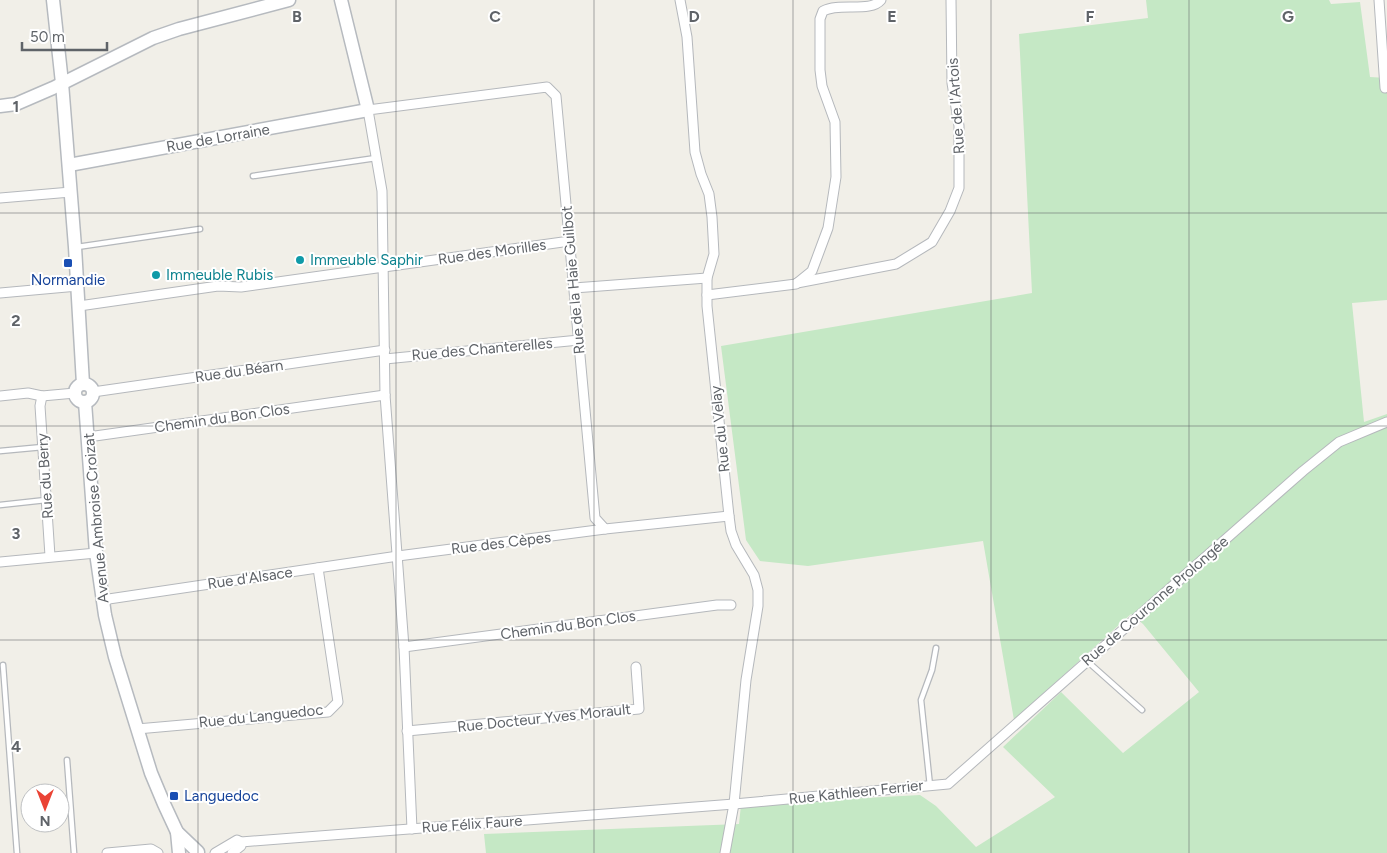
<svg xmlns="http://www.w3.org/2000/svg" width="1387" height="853" viewBox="0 0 1387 853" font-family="Figtree,sans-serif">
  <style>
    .green { fill: #c5e8c5 }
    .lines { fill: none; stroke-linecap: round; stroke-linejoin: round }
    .lane-casing { stroke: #b5b8bc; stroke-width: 7 }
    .street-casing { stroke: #b5b8bc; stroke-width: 11 }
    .secondary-casing { stroke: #b6babf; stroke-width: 15 }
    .lane { stroke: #fff; stroke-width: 4.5 }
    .street { stroke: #fff; stroke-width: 9 }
    .secondary { stroke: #fff; stroke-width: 12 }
    .grid { fill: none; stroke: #5f6368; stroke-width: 1; stroke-opacity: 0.55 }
    .culture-dot { fill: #0f9aa8; stroke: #fff; stroke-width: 2 }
    .transit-dot { fill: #1a4fb4; stroke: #fff; stroke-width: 2 }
    .labels { text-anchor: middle; stroke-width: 4; stroke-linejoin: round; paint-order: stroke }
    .street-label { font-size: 15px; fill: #5f6368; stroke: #fff }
    .culture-label { font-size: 15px; fill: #0d838f; stroke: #fff; text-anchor: start }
    .transit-label { font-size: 15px; fill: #164399; stroke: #fff }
    .grid-label { font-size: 16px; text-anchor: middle; font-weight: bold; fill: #5f6368; stroke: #fff; stroke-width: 4; stroke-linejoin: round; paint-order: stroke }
  </style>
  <rect width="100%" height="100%" fill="#f1efe8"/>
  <polygon class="green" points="1146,0 1329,0 1331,4 1360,2 1370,77 1387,78 1387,300 1352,303 1364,422 1387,414 1387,853 486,853 484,834 739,824 741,805 920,795 936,806 976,847 1055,797 1003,747 1061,692 1123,753 1199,692 1143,624 1131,614 1014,720 983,541 808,566 760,561 746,540 721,346 1032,293 1019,34 1148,18"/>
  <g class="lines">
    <g class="lane-casing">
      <g id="lane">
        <polyline points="253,176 376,158"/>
        <polyline points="77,247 200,229"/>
        <polyline points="0,451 43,447"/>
        <polyline points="0,505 46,500"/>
        <polyline points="1087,661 1142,710"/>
        <polyline points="3,665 17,853"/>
        <polyline points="67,760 74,853"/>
        <polyline points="930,786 921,700 932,670 936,648"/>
      </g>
    </g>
    <g class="street-casing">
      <g id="street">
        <polyline points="680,0 687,37 695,152 701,174 709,194 712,217 714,254 707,278 707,306 729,516 731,531 736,545 754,575 758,590 758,606 746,680 734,804 725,853"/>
        <polyline points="1379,0 1385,88"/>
        <polyline points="0,198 71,192"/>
        <polyline points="797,283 896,264 932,242 950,211 959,188 959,126 952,83 951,0"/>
        <polyline points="574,288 707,278"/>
        <polyline points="0,293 78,286"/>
        <path d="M 707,295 L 796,284 L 812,271 L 828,228 L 836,177 L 835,122 L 822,86 L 820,70 L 820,19 L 823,11 C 840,2 870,13 881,0"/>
        <polyline points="79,306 218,286 241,287 570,241"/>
        <polyline points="385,359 579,340"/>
        <polyline points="93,392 385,350"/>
        <polyline points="0,396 28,393 42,396 75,393"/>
        <polyline points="42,396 40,406 50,556"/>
        <polyline points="88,437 385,395"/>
        <polyline points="0,562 96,553"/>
        <polyline points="102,600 398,556 605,529"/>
        <polyline points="404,647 717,605 731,605"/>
        <polyline points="137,729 328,712 338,702 318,568"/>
        <polyline points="407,731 639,709 636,667"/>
        <polyline points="412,829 404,647 385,395 382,191 368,110 547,87 556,96 595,518 605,529 729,516"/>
        <polyline points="107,853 151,849 158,853"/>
        <polyline points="215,853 237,840 241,842 734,804 948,784 1303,471 1339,442 1387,422"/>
        <polyline points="232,853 241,846 241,842"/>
      </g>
    </g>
    <g class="secondary-casing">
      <g id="secondary">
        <polyline points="53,0 62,83 75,247 83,384"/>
        <polyline points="0,106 16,104 53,88 153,38 179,29 289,0"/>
        <polyline points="69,165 368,110 341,0"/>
        <circle cx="84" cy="393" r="9"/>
        <polyline points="85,402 96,553 105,615 115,657 151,773 164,804 177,832 198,852"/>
        <polyline points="177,832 179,853"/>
      </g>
    </g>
    <use href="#lane" class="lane"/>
    <use href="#street" class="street"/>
    <use href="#secondary" class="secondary"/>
  </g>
  <path class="grid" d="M 198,0 L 198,853M 396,0 L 396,853M 594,0 L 594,853M 793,0 L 793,853M 991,0 L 991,853M 1189,0 L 1189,853M 0,213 L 1387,213M 0,426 L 1387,426M 0,640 L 1387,640"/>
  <g class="culture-dot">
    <circle cx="300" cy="260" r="5"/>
    <circle cx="156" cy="275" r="5"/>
  </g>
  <g class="transit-dot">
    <rect x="63" y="258" width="10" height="10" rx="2.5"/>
    <rect x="169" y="791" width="10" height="10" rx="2.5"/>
  </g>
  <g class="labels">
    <g class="street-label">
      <text transform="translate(956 106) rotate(-94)" y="5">Rue de l'Artois</text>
      <text transform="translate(218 138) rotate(-10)" y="5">Rue de Lorraine</text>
      <text transform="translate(492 252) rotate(-8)" y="5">Rue des Morilles</text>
      <text transform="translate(573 280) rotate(-95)" y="5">Rue de la Haie Guilbot</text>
      <text transform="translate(482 349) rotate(-5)" y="5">Rue des Chanterelles</text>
      <text transform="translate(239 371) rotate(-8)" y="5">Rue du Béarn</text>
      <text transform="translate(222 418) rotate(-8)" y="5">Chemin du Bon Clos</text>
      <text transform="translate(720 429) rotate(-96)" y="5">Rue du Velay</text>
      <text transform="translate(45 476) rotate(-94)" y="5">Rue du Berry</text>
      <text transform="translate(96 518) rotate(-95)" y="5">Avenue Ambroise Croizat</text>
      <text transform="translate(501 543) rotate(-7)" y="5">Rue des Cèpes</text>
      <text transform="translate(250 578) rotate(-8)" y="5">Rue d'Alsace</text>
      <text transform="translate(1155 601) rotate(-41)" y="5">Rue de Couronne Prolongée</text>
      <text transform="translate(568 625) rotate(-8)" y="5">Chemin du Bon Clos</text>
      <text transform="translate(261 716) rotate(-6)" y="5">Rue du Languedoc</text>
      <text transform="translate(544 718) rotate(-6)" y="5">Rue Docteur Yves Morault</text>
      <text transform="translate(856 792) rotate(-6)" y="5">Rue Kathleen Ferrier</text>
      <text transform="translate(472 824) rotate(-4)" y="5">Rue Félix Faure</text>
    </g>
    <g class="culture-label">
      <text x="310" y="265">Immeuble Saphir</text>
      <text x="166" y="280">Immeuble Rubis</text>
    </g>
    <g class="transit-label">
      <text x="68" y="285">Normandie</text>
      <text x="184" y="801" text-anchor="start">Languedoc</text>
    </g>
  </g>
  <g class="grid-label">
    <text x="297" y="22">B</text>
    <text x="495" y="22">C</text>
    <text x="694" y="22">D</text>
    <text x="892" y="22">E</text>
    <text x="1090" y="22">F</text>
    <text x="1288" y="22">G</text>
    <text x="16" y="112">1</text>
    <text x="16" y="326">2</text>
    <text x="16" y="539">3</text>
    <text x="16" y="752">4</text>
  </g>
  <g transform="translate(45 808) rotate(180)"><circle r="24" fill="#ffffff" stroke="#bfc1c3"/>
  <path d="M0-4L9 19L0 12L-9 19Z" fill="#ea4335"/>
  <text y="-8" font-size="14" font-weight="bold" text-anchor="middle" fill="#5f6368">N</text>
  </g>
  <path d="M22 42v8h85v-8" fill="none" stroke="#5f6368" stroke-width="2.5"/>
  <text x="30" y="42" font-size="15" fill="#5f6368" stroke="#ffffff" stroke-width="4" paint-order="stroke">50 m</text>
</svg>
